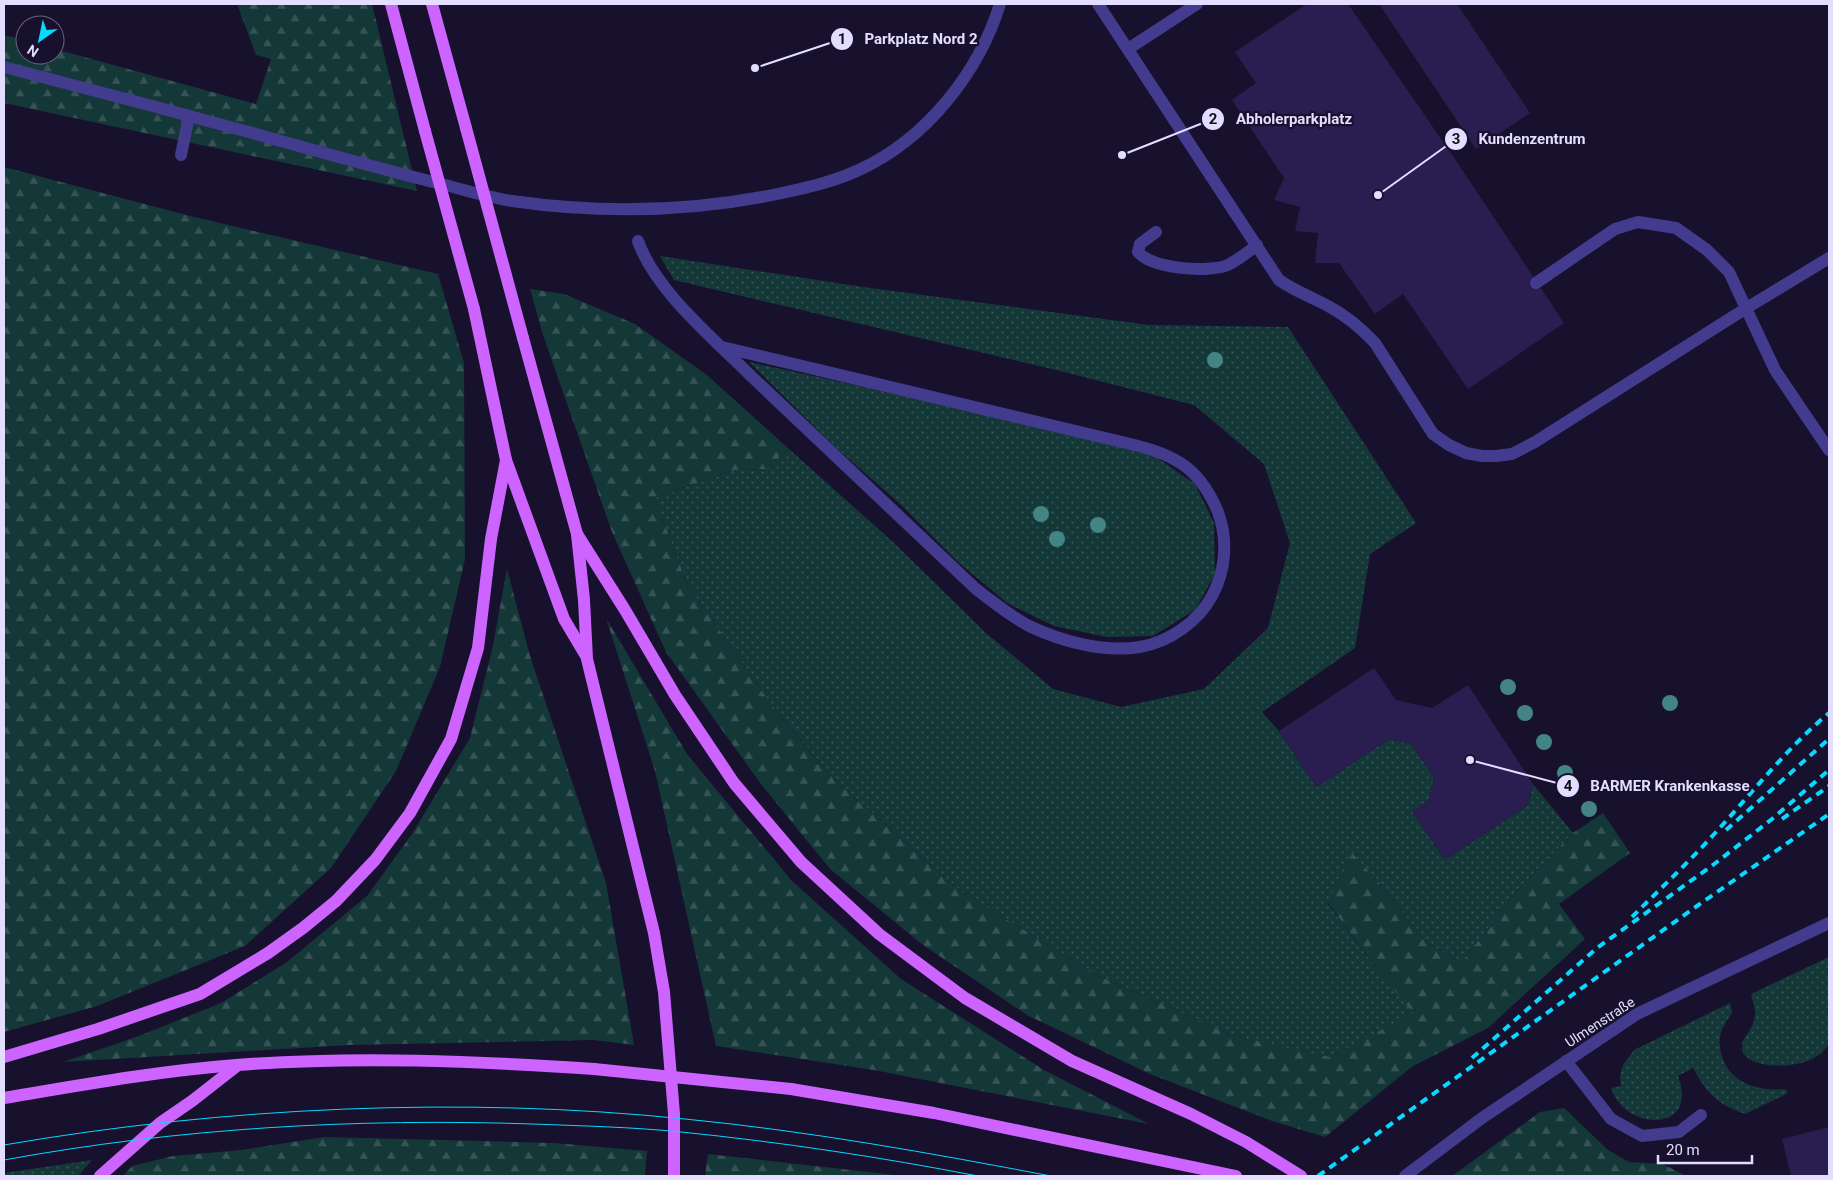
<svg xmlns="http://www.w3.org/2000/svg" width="1833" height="1180" viewBox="0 0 1833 1180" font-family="Roboto,sans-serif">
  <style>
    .grass { fill: url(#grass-dots) }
    .forest { fill: url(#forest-firs) }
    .building { fill: #2a1d4f }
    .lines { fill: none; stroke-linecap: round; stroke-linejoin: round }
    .minor { stroke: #433b8d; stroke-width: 12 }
    .major { stroke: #ce64ff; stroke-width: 12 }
    .tram { stroke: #09d8ff; stroke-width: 1 }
    .rail { stroke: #09d8ff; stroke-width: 4; stroke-dasharray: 8 6; stroke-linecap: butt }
    .major-bridge { stroke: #ce64ff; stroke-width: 12 }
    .tree { fill: #428584 }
    .labels { text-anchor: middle; stroke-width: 4.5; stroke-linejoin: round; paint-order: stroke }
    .street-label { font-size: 14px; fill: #e3ddff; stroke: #18112d }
    .leader { fill: none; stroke: #e3ddff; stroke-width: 2 }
    .callout-dot { fill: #e3ddff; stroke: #18112d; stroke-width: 2 }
    .mark-label { font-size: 15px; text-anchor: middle; font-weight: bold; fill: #111 }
    .callout-label { font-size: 15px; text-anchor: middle; font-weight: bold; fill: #e3ddff; stroke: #18112d; stroke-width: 4.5; stroke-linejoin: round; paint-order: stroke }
  </style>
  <defs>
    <pattern id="grass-dots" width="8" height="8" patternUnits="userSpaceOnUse" patternTransform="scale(1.25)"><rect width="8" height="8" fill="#143738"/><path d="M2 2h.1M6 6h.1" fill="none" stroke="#365456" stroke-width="1.8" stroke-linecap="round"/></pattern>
    <pattern id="forest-firs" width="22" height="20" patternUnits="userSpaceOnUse" patternTransform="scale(1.25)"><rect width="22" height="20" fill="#143738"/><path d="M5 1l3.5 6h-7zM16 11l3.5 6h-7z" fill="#365456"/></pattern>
  </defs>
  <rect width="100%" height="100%" fill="#18112d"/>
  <g class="grass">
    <polygon points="660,256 863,287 1149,325 1288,327 1416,523 1370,554 1355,648 1262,712 1279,731 1316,787 1389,739 1411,744 1434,777 1429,800 1412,811 1445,860 1528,805 1533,784 1573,833 1516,892 1461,963 1425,941 1382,886 1351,853 1328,904 1374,965 1414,1013 1330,1058 1234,1036 1099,976 963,893 834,779 776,711 687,584 655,498 734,470 766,469 789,449 893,542 986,633 1053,689 1121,707 1204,689 1268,628 1290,543 1264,464 1194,405 1056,370 674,280"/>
    <polygon points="749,362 965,409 1079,436 1156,457 1195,484 1214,523 1215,574 1195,610 1153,636 1107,637 1054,626 1007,603 958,562 898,502 834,446"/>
    <path d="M 1829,957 L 1829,1044 C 1820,1058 1806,1063 1790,1065 C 1775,1067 1735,1065 1743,1041 C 1746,1034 1753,1028 1754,1020 C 1757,1011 1753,1003 1751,994 Z"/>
    <path d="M 1730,1003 L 1732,1012 C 1729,1018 1725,1023 1722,1029 C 1719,1037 1719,1048 1722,1056 C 1729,1083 1760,1092 1785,1089 L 1788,1093 L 1745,1114 C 1716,1103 1708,1095 1693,1068 L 1678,1076 C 1700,1133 1625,1132 1611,1088 L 1621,1086 L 1620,1076 L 1623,1065 L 1634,1050 Z"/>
    <polygon points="92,1160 78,1176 4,1176 4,1173"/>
  </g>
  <g class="forest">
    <polygon points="237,4 372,4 417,191 4,103 4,35 25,40 25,55 55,55 55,49 256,104 271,59 256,55"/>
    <polygon points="4,167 194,217 438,274 464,363 465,559 440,667 396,771 331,868 245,946 97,1006 4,1032"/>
    <polygon points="530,289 564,294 635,324 707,375 789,449 766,469 734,470 655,498 687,584 776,711 834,779 963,893 1099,976 1234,1036 1330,1057 1413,1013 1374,965 1328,903 1351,852 1382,886 1425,941 1461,963 1516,892 1573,833 1603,813 1630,853 1559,904 1585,939 1488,1028 1413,1066 1325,1137 1272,1121 1150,1074 1027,1015 923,945 830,869 761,784 666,652 612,532 543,335"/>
    <polygon points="507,569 530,656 606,883 634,1045 595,1040 349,1045 63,1062 139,1036 221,1003 287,962 367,896 412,834 470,738 492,650"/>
    <polygon points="606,618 687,754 791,880 901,979 1044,1070 1149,1124 874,1070 716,1046 655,771"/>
    <polygon points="1564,1108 1608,1150 1629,1162 1663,1164 1686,1176 1452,1176 1540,1112"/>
    <polygon points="324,1137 554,1143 647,1151 645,1176 123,1176 132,1166 173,1156 241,1150"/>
    <polygon points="708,1154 904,1176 705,1176"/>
  </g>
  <g class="building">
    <polygon points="1307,4 1348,4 1457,162 1564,323 1468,389 1403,294 1375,314 1339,263 1315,263 1318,233 1295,231 1300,207 1274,200 1284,178 1232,100 1256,83 1235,52"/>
    <polygon points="1379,4 1457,4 1530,113 1476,149"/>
    <polygon points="1374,668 1396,700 1432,708 1468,685 1533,784 1528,805 1445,860 1412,811 1429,800 1434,777 1411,744 1389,739 1316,787 1279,731"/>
    <polygon points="1829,1127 1829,1176 1791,1176 1782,1139"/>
  </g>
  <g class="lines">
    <g class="minor">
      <path d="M 1098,4 L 1279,280 C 1295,291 1311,297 1328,306 C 1347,316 1361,328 1375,343 L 1433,434 L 1449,445 L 1466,453 L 1482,456 L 1496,456 L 1512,454 L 1535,442 L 1745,309 L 1829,258"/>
      <polyline points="1128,49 1197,4"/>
      <path d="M 4,67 C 84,88 165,109 245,131 C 309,149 373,167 437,183 C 462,189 487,197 512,201 C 603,214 693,212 782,193 C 810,187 836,181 861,169 C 927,138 979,72 1000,4"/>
      <polyline points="181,155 189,116"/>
      <path d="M 1156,232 L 1140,244 L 1138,252 C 1152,269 1208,273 1228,265 C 1238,260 1248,252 1257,245"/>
      <path d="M 638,241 C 655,290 713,338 750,375 L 976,589 C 993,602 1010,616 1029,626 C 1061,641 1103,653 1140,647 C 1169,642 1198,622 1212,596 C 1226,570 1228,540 1218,512 C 1210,493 1200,476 1182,464 C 1164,452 1143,447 1122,442 L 722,347"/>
      <polyline points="1536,283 1615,229 1638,222 1676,228 1707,250 1729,272 1775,370 1829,450"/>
      <polyline points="1566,1061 1611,1119 1642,1136 1679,1132 1701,1115"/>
      <polyline points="1405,1176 1482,1118 1637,1014 1829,923"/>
    </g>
    <g class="major">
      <polyline points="391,4 425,131"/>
      <polyline points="432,4 466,128"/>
      <polyline points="474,309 506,460 564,619 586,656"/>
      <polyline points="523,338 577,534 584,600 587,659 654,933 664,992 674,1114 674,1176"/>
      <polyline points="577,534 625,610 675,695 734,783 801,862 879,934 965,998 1072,1061 1191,1114 1246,1142 1301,1176"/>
      <polyline points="4,1057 98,1029 200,994 268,953 303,928 336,901 375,860 410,813 451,739 478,648 491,539 506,460"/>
      <polyline points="791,1089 934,1113 1236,1176"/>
      <path d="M 4,1098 C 81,1085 158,1071 236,1065 C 355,1056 475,1061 594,1069"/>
      <polyline points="100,1176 160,1123 192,1101 238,1065"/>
    </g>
    <g class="tram">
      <path d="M 4,1145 C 224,1107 463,1096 685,1119 C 808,1131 930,1153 1051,1176"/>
      <path d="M 4,1160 C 178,1128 357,1118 533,1124 C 583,1126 632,1127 681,1132 C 780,1142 880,1157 978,1176"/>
    </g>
    <g class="rail">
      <polyline points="1782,819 1829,786"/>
      <polyline points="1726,830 1829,739"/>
      <path d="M 1632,917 C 1660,889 1689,862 1716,832 C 1753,792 1787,748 1829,713"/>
      <polyline points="1472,1058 1597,948 1713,865 1772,819 1829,770"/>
      <polyline points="1318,1176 1697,906 1829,814"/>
    </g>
    <g class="major-bridge">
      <polyline points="466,128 523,338"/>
      <polyline points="425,131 474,309"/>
      <polyline points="594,1069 791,1089"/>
    </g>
  </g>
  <g class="tree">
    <circle cx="1215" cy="360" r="8"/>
    <circle cx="1041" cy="514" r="8"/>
    <circle cx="1098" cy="525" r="8"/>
    <circle cx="1057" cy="539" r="8"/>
    <circle cx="1508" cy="687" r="8"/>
    <circle cx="1670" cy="703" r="8"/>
    <circle cx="1525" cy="713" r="8"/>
    <circle cx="1544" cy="742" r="8"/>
    <circle cx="1565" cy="773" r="8"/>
    <circle cx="1589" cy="809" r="8"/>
  </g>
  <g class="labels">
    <g class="street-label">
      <text transform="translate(1600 1022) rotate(-33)" y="5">Ulmenstraße</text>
    </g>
  </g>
  <path class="leader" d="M755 68L842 39M1122 155L1213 119M1378 195L1456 139M1470 760L1568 786"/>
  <g class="callout-dot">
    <circle cx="755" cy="68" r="5"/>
    <circle cx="1122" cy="155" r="5"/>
    <circle cx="1378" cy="195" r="5"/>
    <circle cx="1470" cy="760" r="5"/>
    <circle cx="842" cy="39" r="12"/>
    <circle cx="1213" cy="119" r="12"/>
    <circle cx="1456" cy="139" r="12"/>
    <circle cx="1568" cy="786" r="12"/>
  </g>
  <g class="mark-label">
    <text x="842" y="44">1</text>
    <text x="1213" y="124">2</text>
    <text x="1456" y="144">3</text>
    <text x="1568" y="791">4</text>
  </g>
  <g class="callout-label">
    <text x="921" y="44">Parkplatz Nord 2</text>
    <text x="1294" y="124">Abholerparkplatz</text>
    <text x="1532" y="144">Kundenzentrum</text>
    <text x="1670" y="791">BARMER Krankenkasse</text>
  </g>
  <rect width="1833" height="1180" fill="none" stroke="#e3ddff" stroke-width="10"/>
  <g transform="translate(40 40) rotate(213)"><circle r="24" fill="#18112d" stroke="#696381"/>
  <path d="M0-4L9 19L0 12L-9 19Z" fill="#09d8ff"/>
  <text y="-8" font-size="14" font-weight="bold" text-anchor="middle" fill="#e3ddff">N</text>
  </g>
  <path d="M1658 1155v8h94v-8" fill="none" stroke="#e3ddff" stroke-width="2.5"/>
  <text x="1666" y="1155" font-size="15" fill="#e3ddff" stroke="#18112d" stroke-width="4" paint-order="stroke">20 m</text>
</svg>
